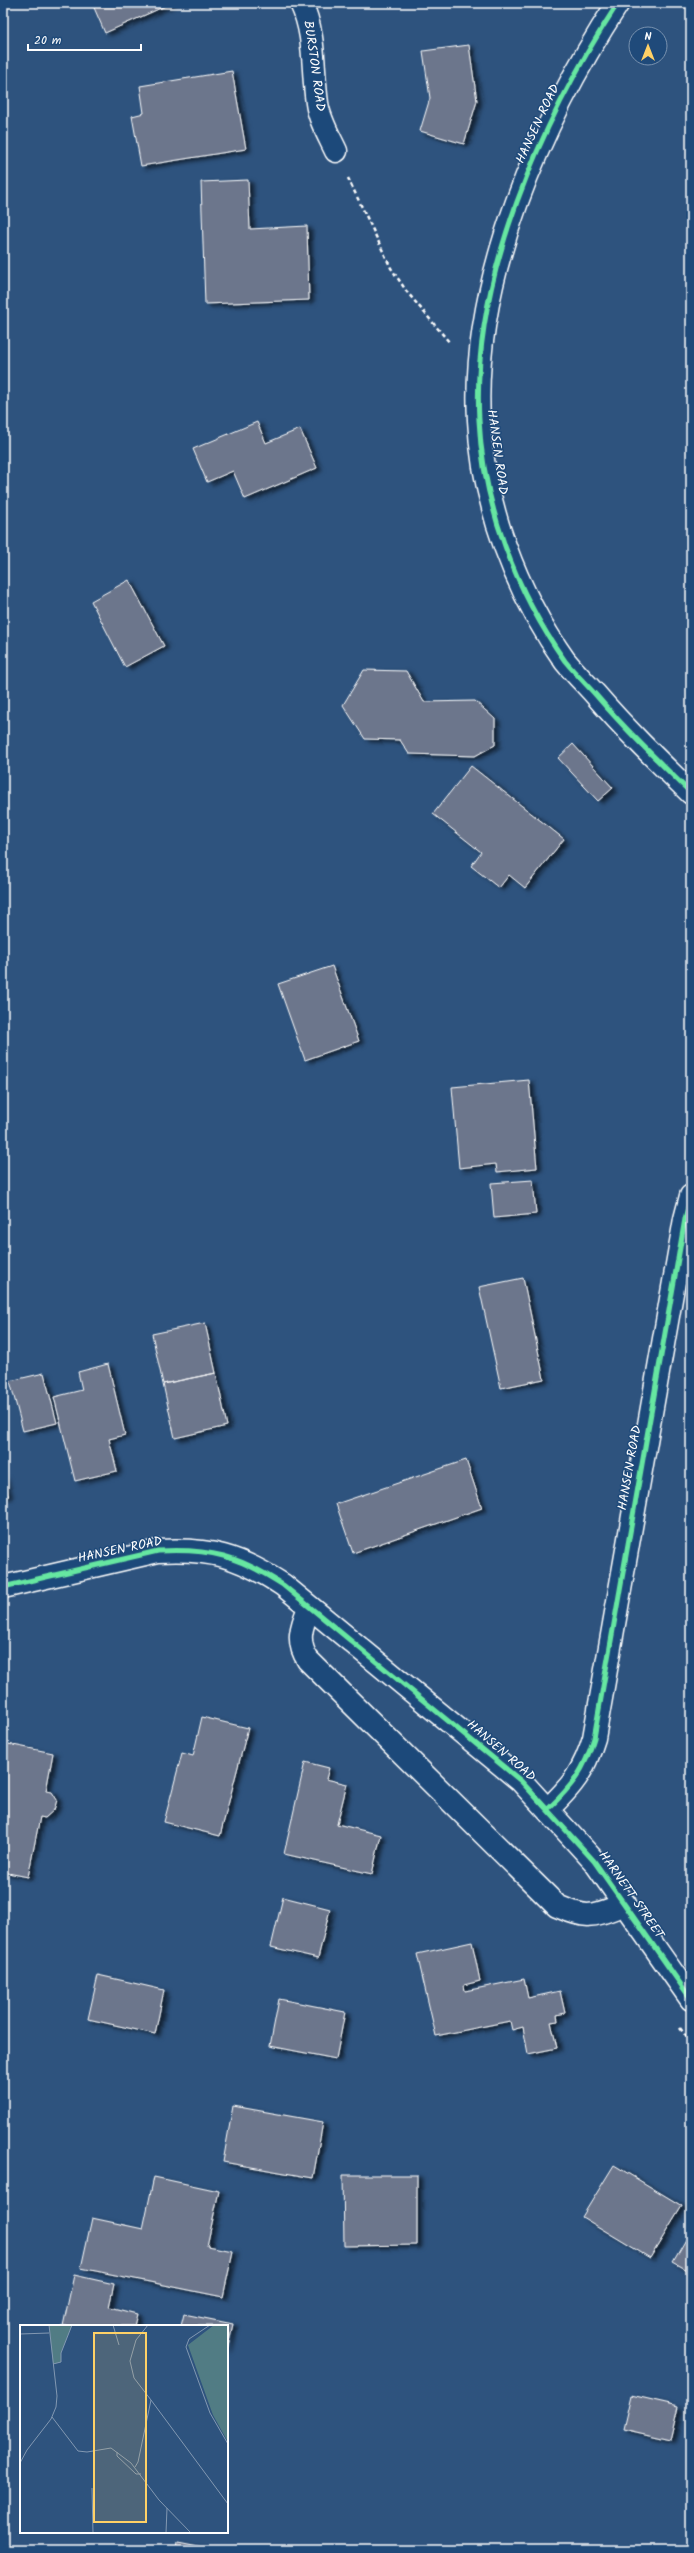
<svg xmlns="http://www.w3.org/2000/svg" width="694" height="2553" viewBox="0 0 694 2553" font-family="Kalam,sans-serif">
	<style>
		.building { fill: #6c768c; stroke: #fff; filter: url(#shadow) }
		.lines { fill: none; stroke-linecap: round; stroke-linejoin: round }
		.minor-casing { stroke: #fff; stroke-width: 25 }
		.path { stroke: #fff; stroke-width: 2.5; stroke-dasharray: 4 3; stroke-linecap: butt }
		.minor { stroke: #1f4a7a; stroke-width: 22 }
		.cycleway-casing { stroke: #1f4a7a; stroke-width: 8 }
		.cycleway { stroke: #66e7a1; stroke-width: 5 }
		.labels { text-anchor: middle; dominant-baseline: central; stroke-width: 3; stroke-linejoin: round; paint-order: stroke }
		.street-label { font-size: 13px; fill: #fff; stroke: #1f4a7a }
		.inset-road { fill: none; stroke: #8298b2; stroke-width: 1 }
		.view { fill: #ffd166; fill-opacity: 0.15; stroke: #ffd166; stroke-width: 2 }
		.inset-edge { fill: none; stroke: #fff; stroke-width: 2 }
	</style>
	<defs>
		<filter id="shadow"><feDropShadow dx="4.5" dy="2.5" stdDeviation="2" flood-color="#0009"/></filter>
	</defs>
	<rect width="100%" height="100%" fill="#2e537e"/>
	<filter id="ink" filterUnits="userSpaceOnUse"><feTurbulence type="fractalNoise" baseFrequency=".025" numOctaves="2"/><feDisplacementMap in="SourceGraphic" scale="8" xChannelSelector="R" yChannelSelector="G"/><feConvolveMatrix kernelMatrix="1 2 1 2 8 2 1 2 1" color-interpolation-filters="sRGB"/></filter>
	<g filter="url(#ink)">
		<!-- building -->
		<path class="building" d="M92 3H172L105 33Z
			M469 45 477 101 464 144 420 131 430 98 423 51Z
			M232 71 246 149 141 166 132 116 144 113 140 86Z
			M248 180 250 229 307 226 309 300 205 304 201 182Z
			M257 422 266 443 300 429 317 468 245 499 233 471 207 482 193 449Z
			M129 580 164 646 125 667 91 601Z
			M364 670 406 671 424 702 475 701 495 719V745L475 756 409 754 400 740 365 739 343 705Z
			M573 744 613 788 598 801 558 758Z
			M471 766 564 839 525 888 509 875 499 888 471 866 481 852 433 814Z
			M332 966 359 1041 305 1060 278 984Z
			M529 1080 537 1168 497 1172 496 1164 459 1168 452 1087Z
			M533 1180 536 1214 494 1218 491 1183Z
			M523 1278 544 1379 501 1388 479 1287Z
			M205 1323 216 1373 163 1384 152 1334Z
			M108 1364 125 1435 109 1439 117 1471 75 1481 54 1397 82 1390 78 1372Z
			M44 1373 57 1423 23 1431 10 1381Z
			M216 1373 227 1426 175 1438 163 1384Z
			M466 1460 482 1508 353 1553 336 1504Z
			M3 1476 8 1496 3 1497Z
			M202 1717 248 1728 220 1836 164 1822 182 1753 193 1756Z
			M3 1743 53 1753 46 1791 52 1792 57 1800 54 1810 45 1818 40 1817 28 1877 3 1872Z
			M305 1762 329 1768 326 1779 347 1784 337 1824 381 1835 372 1874 284 1854Z
			M283 1897 330 1909 318 1958 271 1947Z
			M472 1942 480 1981 464 1985 465 1991 524 1979 528 1998 560 1991 565 2013 557 2015 558 2021 551 2022 557 2048 528 2054 523 2027 512 2030 510 2021 436 2036 417 1954Z
			M98 1975 164 1990 155 2034 88 2019Z
			M279 1999 345 2012 336 2059 270 2046Z
			M233 2106 323 2122 313 2178 223 2162Z
			M614 2165 682 2206 650 2258 582 2217Z
			M343 2175H417V2245L344 2246Z
			M154 2177 219 2191 207 2246 233 2251 223 2297 81 2268 92 2218 143 2229Z
			M688 2236 691 2237V2272L673 2262Z
			M74 2275 114 2284 109 2307 137 2314 134 2326H136H63Z
			M184 2314 233 2324 227 2350V2326H181Z
			M631 2395 679 2406 671 2440 623 2429Z
			M178 2541 224 2550H177Z"/>
		<g class="lines">
			<defs>
				<path id="minor" d="M301 3C316 35 312 69 317 103 319 119 329 136 336 151
					M618 3C542 119 471 278 479 420 483 505 516 592 565 661 574 672 585 683 595 694 625 729 658 761 691 793
					M3 1587 158 1551C210 1548 239 1556 283 1585L521 1781 594 1861 691 1999
					M309 1608C301 1627 296 1642 308 1660L557 1906C589 1920 593 1916 625 1904
					M548 1809C573 1785 584 1771 594 1738L685 1219 691 1196"/>
			</defs>
			<!-- minor casing -->
			<use href="#minor" class="minor-casing"/>
			<!-- path -->
			<path class="path" d="M348 178 391 268 407 292 450 343
				M680 2028 691 2043"/>
			<!-- minor -->
			<use href="#minor" class="minor"/>
			<defs>
				<path id="cycleway" d="M618 3C542 119 471 278 479 420 483 505 516 592 565 661 574 672 585 683 595 694 625 729 658 761 691 793
					M3 1587 158 1551C210 1548 239 1556 283 1585L521 1781 594 1861 691 1999
					M548 1809C573 1785 584 1771 594 1738L685 1219 691 1196"/>
			</defs>
			<!-- cycleway casing -->
			<use href="#cycleway" class="cycleway-casing"/>
			<!-- cycleway -->
			<use href="#cycleway" class="cycleway"/>
		</g>
	</g>
	<g class="labels">
		<!-- street labels -->
		<g class="street-label">
			<text transform="translate(314 66) rotate(82)">BURSTON ROAD</text>
			<text transform="translate(538 124) rotate(-65)">HANSEN ROAD</text>
			<text transform="translate(497 452) rotate(82)">HANSEN ROAD</text>
			<text transform="translate(630 1468) rotate(-80)">HANSEN ROAD</text>
			<text transform="translate(120 1550) rotate(-12)">HANSEN ROAD</text>
			<text transform="translate(501 1751) rotate(41)">HANSEN ROAD</text>
			<text transform="translate(631 1895) rotate(55)">HARNETT STREET</text>
		</g>
	</g>
	<!-- overview -->
	<g transform="translate(20 2325)">
		<rect width="208" height="208" fill="#2e537e"/>
		<path d="M29 0H52L41 28V37L33 39ZM194 0H208V117L193 90 168 20Z" fill="#517c84"/>
		<path class="inset-road" d="M93 0 99 20M190 0 169 14 166 22 190 88 208 119M0 9 29 8M33 39 41 37V28L52 0M131 75 208 179M32 92 58 126 67 127 91 123 111 138 139 175 171 208M97 127V131L116 149H121M0 138 7 125 31 94 36 82 37 71 29 0M115 142 118 137 131 75 114 53 110 36 116 15 128 0M72 163 73 208M146 208 147 183"/>
		<path class="view" d="M74 8H126V197H74Z"/>
		<rect width="208" height="208" class="inset-edge"/>
	</g>
	<!-- margin -->
	<rect width="694" height="2553" fill="none" stroke="#1f4a7a" stroke-width="16"/>
	<rect x="8" y="8" width="678" height="2537" fill="none" stroke="#fff" stroke-width="1.5" filter="url(#ink)"/>
	<!-- north arrow -->
	<g transform="translate(648 46)"><circle r="19" fill="#1f4a7a" stroke="#7992af"/>
	<path d="M0-3L7 15L0 10L-7 15Z" fill="#ffd166"/>
	<text y="-6" font-size="11" font-weight="bold" text-anchor="middle" fill="#ffffff">N</text>
	</g>
	<!-- scale -->
	<path d="M28 44v6h113v-6" fill="none" stroke="#ffffff" stroke-width="2"/>
	<text x="34" y="44" font-size="12" fill="#ffffff" stroke="#1f4a7a" stroke-width="3" paint-order="stroke">20 m</text>
</svg>
